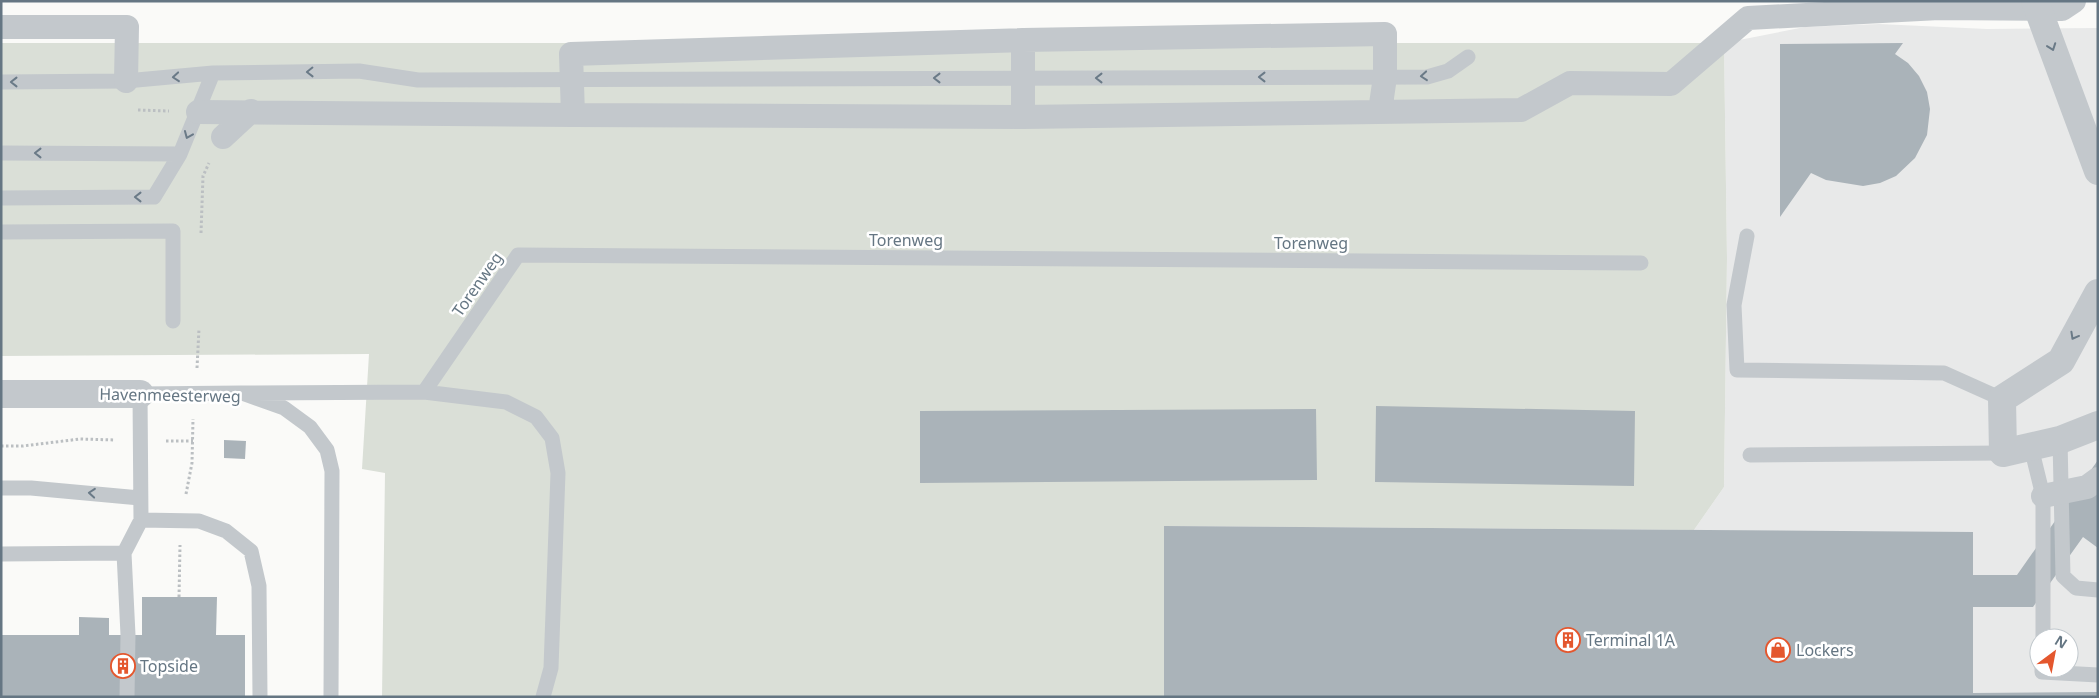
<svg xmlns="http://www.w3.org/2000/svg" width="2099" height="698" viewBox="0 0 2099 698" font-family="'Noto Sans',sans-serif">
	<style>
		.built { fill: #e8e9e9; fill-rule: evenodd }
		.green { fill: #dadfd7 }
		.building { fill: #aab3b9 }
		.lines { fill: none; stroke-linecap: round; stroke-linejoin: round }
		.path { stroke: #bbbfc2; stroke-width: 3; stroke-dasharray: 2.5 2.5; stroke-linecap: butt }
		.service { stroke: #c3c8cc; stroke-width: 15 }
		.pedestrian { stroke: #c3c8cc; stroke-width: 24 }
		.minor { stroke: #c3c8cc; stroke-width: 28 }
		.tertiary { stroke: #c3c8cc; stroke-width: 28 }
		.oneway { stroke: #6a7a87 }
		.labels { text-anchor: middle; dominant-baseline: central; stroke-width: 5; stroke-linejoin: round; paint-order: stroke }
		.street-label { font-size: 16px; fill: #657683; stroke: #fff }
		.poi-label { font-size: 16px; fill: #657683; stroke: #fff; text-anchor: start }
	</style>
	<rect width="100%" height="100%" fill="#fafaf8"/>
	<!-- built -->
	<path class="built" d="M1879 24 1987 29 2098 28V697H1164V526L1694 530 1724 487 1727 258 1724 43 1805 27ZM2039 638H2069V668H2039Z"/>
	<!-- green -->
	<path class="green" d="M1 43H1724L1727 258 1724 487 1694 530 1164 526V697H382L385 473 362 469 369 354 1 356Z"/>
	<!-- building -->
	<path class="building" d="M1903 43 1895 54 1908 63 1919 76 1927 92 1930 109 1927 135 1915 158 1896 176 1880 183 1863 186 1826 180 1811 173 1780 217V44Z
		M1376 406 1635 411 1634 486 1375 482Z
		M1316 409 1317 480 920 483V411Z
		M224 440 246 441 245 459 224 458Z
		M2098 460V548L2083 537 2033 607H1973V693L2098 692V697H1164V526L1973 532V575H2017Z
		M142 597H217L216 635H245V697H1V635H79V617L109 618V635H142Z"/>
	<g class="lines">
		<!-- path -->
		<path class="path" d="M138 110 169 111
			M201 233 203 176 209 163
			M197 368 199 329
			M166 441H193
			M1 446H23L80 439 115 440
			M186 494 192 463 193 419
			M179 597 180 545"/>
		<!-- service -->
		<path class="service" d="M1 82 126 81 213 73 359 71 418 80 1427 77 1448 71 1468 57
			M1 153 180 154 213 73
			M1 198 154 197 180 154
			M1 232 173 231V321
			M1747 236 1734 305 1737 370 1944 373 2002 399
			M424 392 506 402 536 417 552 438 558 473 551 668 543 697
			M242 393 424 392 518 255 1641 263
			M2060 440 2063 576 2076 588 2098 590
			M2031 447 2043 496V638
			M1750 455 2003 453
			M1 488H31L140 498
			M141 520 199 521 226 531 251 551 259 586 260 697
			M124 553 128 635 127 697
			M1 554 124 553 141 520 140 394 242 393 284 408 310 427 327 450 332 471 331 697
			M2042 668V672L2098 675"/>
		<!-- pedestrian -->
		<path class="pedestrian" d="M1 27H127L126 81
			M1380 111 1385 77V34L1023 40V117L1521 110 1570 83 1671 84 1748 18 1939 8 2062 9 2074 1
			M198 112 573 115
			M1023 117 573 115 571 54 1023 40
			M223 137 251 111
			M2043 496 2087 487 2098 479"/>
		<!-- minor -->
		<path class="minor" d="M2035 1 2098 171
			M2098 293 2061 361 2002 399 2003 453 2060 440 2098 425"/>
		<!-- tertiary -->
		<path class="tertiary" d="M1 394H140"/>
	</g>
	<!-- one-way arrows -->
	<defs><path id="oneway-chevron" d="M-2-3.5L2.5 0L-2 3.5" fill="none" stroke-width="1.6" stroke-linecap="round" stroke-linejoin="round" transform="scale(1.25)"/></defs>
	<g class="oneway">
		<use href="#oneway-chevron" transform="translate(2052 47) rotate(70)"/>
		<use href="#oneway-chevron" transform="translate(310 72) rotate(179)"/>
		<use href="#oneway-chevron" transform="translate(1424 76) rotate(175)"/>
		<use href="#oneway-chevron" transform="translate(176 77) rotate(175)"/>
		<use href="#oneway-chevron" transform="translate(1262 77) rotate(180)"/>
		<use href="#oneway-chevron" transform="translate(937 78) rotate(180)"/>
		<use href="#oneway-chevron" transform="translate(1099 78) rotate(180)"/>
		<use href="#oneway-chevron" transform="translate(14 82) rotate(180)"/>
		<use href="#oneway-chevron" transform="translate(188 135) rotate(113)"/>
		<use href="#oneway-chevron" transform="translate(38 153) rotate(-180)"/>
		<use href="#oneway-chevron" transform="translate(138 197) rotate(180)"/>
		<use href="#oneway-chevron" transform="translate(2074 336) rotate(119)"/>
		<use href="#oneway-chevron" transform="translate(92 493) rotate(-175)"/>
	</g>
	<!-- icons -->
	<defs>
		<symbol id="building-ring" viewBox="-11 -11 22 22"><circle r="9.5" fill="#fff" stroke="#e4572e" stroke-width="1.5"/><path d="M-4-6H4V6H1V3H-1V6H-4ZM-2.5-4.3h1.7v1.8h-1.7ZM.8-4.3h1.7v1.8H.8ZM-2.5-1h1.7V.8h-1.7ZM.8-1h1.7V.8H.8Z" fill="#e4572e"/></symbol>
		<symbol id="shop-ring" viewBox="-11 -11 22 22"><circle r="9.5" fill="#fff" stroke="#e4572e" stroke-width="1.5"/><path d="M-5-2.5h2.3a2.7 3.5 0 0 1 5.4 0H5L5.5 6h-11ZM-1.5-2.5h3a1.5 2.3 0 0 0-3 0Z" fill="#e4572e"/></symbol>
	</defs>
	<g fill-rule="evenodd">
		<use href="#building-ring" x="1554" y="626" width="28" height="28"/>
		<use href="#shop-ring" x="1764" y="636" width="28" height="28"/>
		<use href="#building-ring" x="109" y="652" width="28" height="28"/>
	</g>
	<g class="labels">
		<!-- street labels -->
		<g class="street-label">
			<text x="906" y="240">Torenweg</text>
			<text x="1311" y="243">Torenweg</text>
			<text transform="translate(477 284) rotate(-55)">Torenweg</text>
			<text transform="translate(170 395) rotate(1)">Havenmeesterweg</text>
		</g>
		<!-- poi labels -->
		<g class="poi-label">
			<text x="1586" y="640">Terminal 1A</text>
			<text x="1796" y="650">Lockers</text>
			<text x="140" y="666">Topside</text>
		</g>
	</g>
	<!-- border -->
	<rect width="2099" height="698" fill="none" stroke="#657683" stroke-width="5"/>
	<!-- north arrow -->
	<g transform="translate(2054 653) rotate(32)"><circle r="24" fill="#ffffff" stroke="#c1c8cd"/>
	<path d="M0-4L9 19L0 12L-9 19Z" fill="#e4572e"/>
	<text y="-8" font-size="14" font-weight="bold" text-anchor="middle" fill="#657683">N</text>
	</g>
</svg>
